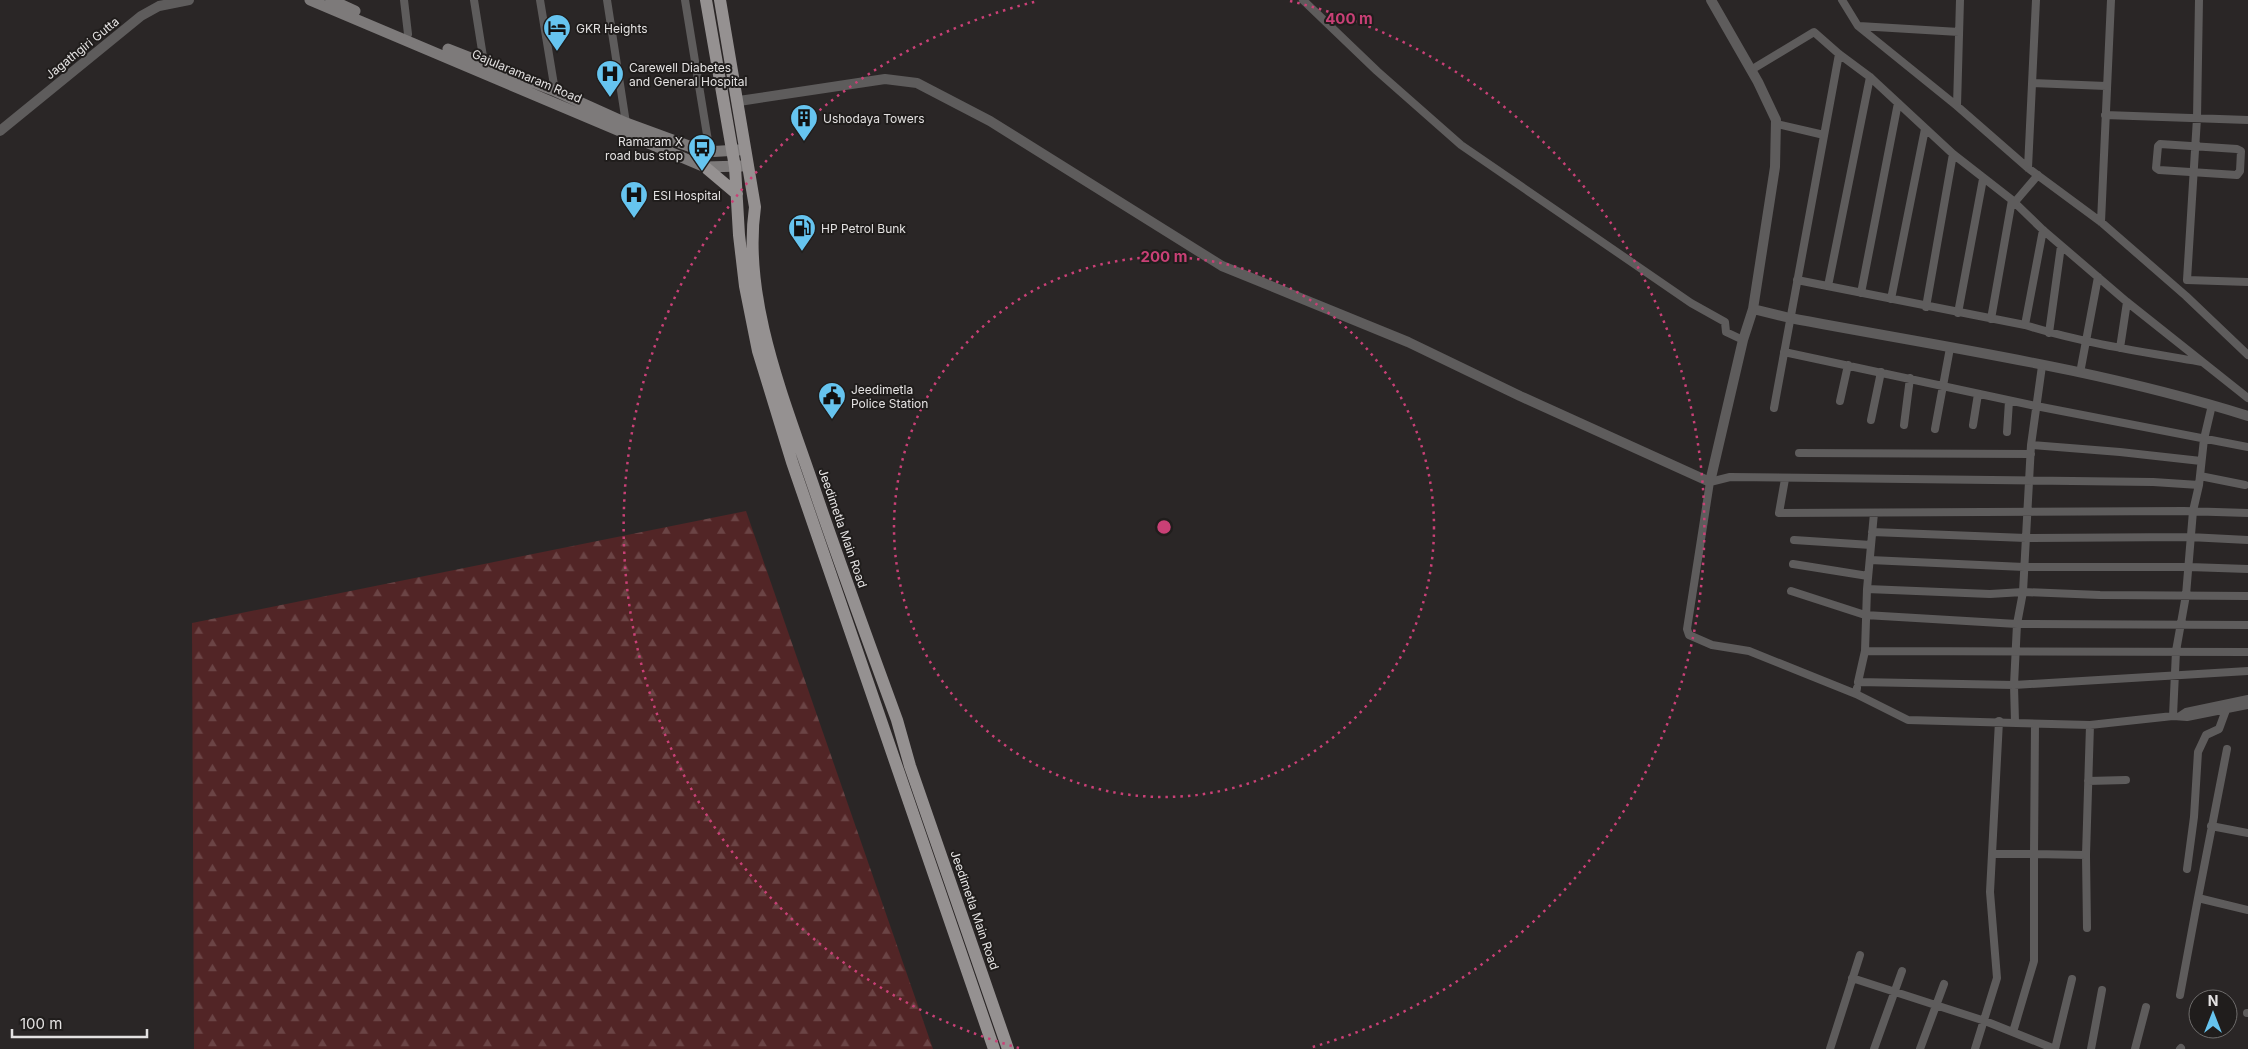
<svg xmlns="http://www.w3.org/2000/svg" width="2248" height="1049" viewBox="0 0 2248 1049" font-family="Inter,sans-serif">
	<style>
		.forest { fill: url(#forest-firs) }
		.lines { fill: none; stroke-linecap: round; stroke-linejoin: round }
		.minor { stroke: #5e5c5c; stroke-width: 8 }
		.tertiary { stroke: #5e5c5c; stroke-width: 10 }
		.secondary { stroke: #7d7a7a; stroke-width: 11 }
		.primary { stroke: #959191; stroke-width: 12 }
		.ring { fill: none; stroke: #c94076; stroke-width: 2.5; stroke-dasharray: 2.5 5 }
		.labels { text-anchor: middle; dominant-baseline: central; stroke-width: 4; stroke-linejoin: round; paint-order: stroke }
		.poi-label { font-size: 12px; fill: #e4e2e2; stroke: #201d1c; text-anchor: start }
		.street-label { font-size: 12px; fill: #e4e2e2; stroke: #201d1c }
		.centre { fill: #c94076; stroke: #201d1c; stroke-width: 2.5 }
		.ring-label { font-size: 15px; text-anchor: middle; font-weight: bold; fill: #c94076; stroke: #201d1c; stroke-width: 4; stroke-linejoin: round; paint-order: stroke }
	</style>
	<defs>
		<pattern id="forest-firs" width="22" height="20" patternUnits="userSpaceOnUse" patternTransform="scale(1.25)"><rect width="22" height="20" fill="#522526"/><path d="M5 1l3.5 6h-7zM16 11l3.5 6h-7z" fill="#6b4445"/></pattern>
	</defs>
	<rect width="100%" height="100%" fill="#2a2626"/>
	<!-- forest -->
	<path class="forest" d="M746 511 933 1049H194L192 623Z"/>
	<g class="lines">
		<!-- minor -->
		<path class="minor" d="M404 0 408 34
			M474 0 484 63
			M540 0 555 91
			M607 0 626 123
			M685 0 710 153
			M1303 0 1377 71 1461 145 1691 303 1725 322 1726 332 1743 340
			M1842 0 1858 26 1957 106 2028 168 2101 222 2186 296 2248 355
			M2199 0 2197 118 2187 280 2248 282
			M1859 26 1959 32
			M1751 70 1814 32 1839 54 1870 77 1953 154 2012 200 2043 230 2127 302 2248 398
			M2032 83 2106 86
			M1957 106 1960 0
			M2105 115 2248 120
			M1777 124 1824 135
			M2160 144 2237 149 2241 151 2240 171 2237 175 2159 170 2156 168 2158 146Z
			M2028 168 2036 0
			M2014 203 2038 175
			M2101 222 2111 0
			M1797 280 2025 325C2082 343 2143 352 2202 362
			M1828 286 1870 77
			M1861 293 1898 103
			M1891 299 1925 129
			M1926 307 1953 154
			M1958 313 1983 179
			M1991 319 2012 200
			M2025 325 2043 230
			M2049 333 2061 246
			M2120 348 2127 302
			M1784 352 2036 406 2248 447
			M2080 373 2098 277
			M1840 401 1848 365
			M1774 408 1839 54
			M1871 420 1881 372
			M1904 425 1910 378
			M1973 425 1978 394
			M1935 429 1950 348
			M2007 432 2009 401
			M2031 445 2120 452 2201 461
			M1799 453 2031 454
			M2200 476 2245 485
			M1785 479 1779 513 2184 511 2248 513
			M1874 513 1867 589 1865 651 1858 682 2014 685 2248 671
			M1872 532 2026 538 2189 537 2248 540
			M1794 540 1871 545
			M1870 560 2024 567H2189L2248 569
			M1793 564 1868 576
			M1867 589 1990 594 2023 592 2100 595 2248 596
			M1791 591 1865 615 2017 624 2248 625
			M1865 651 2248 652
			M1857 688 1856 694 1908 720 2090 725 2173 716 2187 717 2248 705
			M1856 694 1749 651 1712 645 1689 635 1687 629 1710 482 1730 477 2153 482 2199 485
			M2173 716 2176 651 2186 595 2193 511 2199 485 2204 439 2212 405
			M2180 716 2186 712 2248 699
			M2015 722 2014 685 2017 624 2023 592 2031 445 2042 366
			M2227 749 2198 898 2248 910
			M2088 781 2126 780
			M2211 826 2248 833
			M1992 854H2034L2035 724
			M2086 855 2087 928
			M2187 869 2194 817 2198 752 2206 735 2219 729 2226 710
			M1852 978 1985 1021 2055 1049 2072 979
			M2180 995 2198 898
			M2247 1013H2248
			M2013 1032 2034 961V854L2086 855 2090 725
			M1830 1049 1860 955
			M1874 1049 1902 971
			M1920 1049 1944 984
			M1975 1049 1997 978 1990 892 1999 721
			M2091 1049 2102 990
			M2135 1049 2146 1007
			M2180 1049 2181 1048"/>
		<!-- tertiary -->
		<path class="tertiary" d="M1711 0 1758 82 1776 120 1775 167 1753 309
			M739 101 885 79 917 83 990 121 1222 266 1408 342 1520 396 1710 482 1743 340 1753 309 1790 318C1943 347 2099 369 2248 416
			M0 131 141 16 159 6 189 0"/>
		<!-- secondary -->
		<path class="secondary" d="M310 0 705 167 742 166
			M331 0 355 11
			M448 49 555 91 626 123 705 152 739 150"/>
		<!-- primary -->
		<path class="primary" d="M706 0 735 167 739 235 745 286 758 351 792 462 994 1049
			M720 0 755 207C742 298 783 397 812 482 839 562 868 641 897 720L910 766 1008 1049
			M705 167 737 194"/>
	</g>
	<!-- distance rings -->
	<g class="ring">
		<circle cx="1164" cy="527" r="270"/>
		<path d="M1019 1048A541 541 0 0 1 1038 1M1290 1A541 541 0 0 1 1309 1048"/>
	</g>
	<!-- icons -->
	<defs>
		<symbol id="hotel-pin" viewBox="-11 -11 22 30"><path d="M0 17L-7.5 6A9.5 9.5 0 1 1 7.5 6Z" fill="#66c4ef" stroke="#201d1c"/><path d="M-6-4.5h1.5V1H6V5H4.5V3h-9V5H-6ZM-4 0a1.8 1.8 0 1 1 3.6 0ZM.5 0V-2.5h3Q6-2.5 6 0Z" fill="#111"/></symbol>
		<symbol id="hospital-pin" viewBox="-11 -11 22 30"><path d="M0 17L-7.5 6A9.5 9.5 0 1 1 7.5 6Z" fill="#66c4ef" stroke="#201d1c"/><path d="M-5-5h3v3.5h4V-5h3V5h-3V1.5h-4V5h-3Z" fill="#111"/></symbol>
		<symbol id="building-pin" viewBox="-11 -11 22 30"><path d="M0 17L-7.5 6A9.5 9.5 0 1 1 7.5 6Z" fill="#66c4ef" stroke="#201d1c"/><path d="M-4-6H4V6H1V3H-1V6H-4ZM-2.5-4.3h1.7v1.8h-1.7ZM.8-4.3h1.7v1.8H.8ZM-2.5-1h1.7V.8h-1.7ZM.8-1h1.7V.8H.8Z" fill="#111"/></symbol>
		<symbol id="bus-pin" viewBox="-11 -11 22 30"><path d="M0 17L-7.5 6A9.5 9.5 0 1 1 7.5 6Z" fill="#66c4ef" stroke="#201d1c"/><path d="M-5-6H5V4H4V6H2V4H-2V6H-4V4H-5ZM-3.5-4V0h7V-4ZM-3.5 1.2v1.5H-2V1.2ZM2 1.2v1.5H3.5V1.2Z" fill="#111"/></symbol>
		<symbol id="fuel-pin" viewBox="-11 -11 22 30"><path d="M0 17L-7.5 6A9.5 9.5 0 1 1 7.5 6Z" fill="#66c4ef" stroke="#201d1c"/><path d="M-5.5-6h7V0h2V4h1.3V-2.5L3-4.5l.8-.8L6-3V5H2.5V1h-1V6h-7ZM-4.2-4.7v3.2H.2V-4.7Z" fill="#111"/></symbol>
		<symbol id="civic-pin" viewBox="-11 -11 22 30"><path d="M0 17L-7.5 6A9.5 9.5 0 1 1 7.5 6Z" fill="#66c4ef" stroke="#201d1c"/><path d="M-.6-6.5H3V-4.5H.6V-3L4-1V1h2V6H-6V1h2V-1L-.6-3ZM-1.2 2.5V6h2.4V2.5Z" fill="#111"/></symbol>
	</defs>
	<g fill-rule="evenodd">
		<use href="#hotel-pin" x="541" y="12" width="32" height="43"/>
		<use href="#hospital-pin" x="594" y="58" width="32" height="43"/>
		<use href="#building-pin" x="788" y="102" width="32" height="43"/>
		<use href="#bus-pin" x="686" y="132" width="32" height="43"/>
		<use href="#hospital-pin" x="618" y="179" width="32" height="43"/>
		<use href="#fuel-pin" x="786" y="212" width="32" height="43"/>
		<use href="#civic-pin" x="816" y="380" width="32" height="43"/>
	</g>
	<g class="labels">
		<!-- poi labels -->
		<g class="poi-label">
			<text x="576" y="28">GKR Heights</text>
			<text x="629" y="67">Carewell Diabetes<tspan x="629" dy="14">and General Hospital</tspan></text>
			<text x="823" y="118">Ushodaya Towers</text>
			<text x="683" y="141" text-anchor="end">Ramaram X<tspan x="683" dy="14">road bus stop</tspan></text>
			<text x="653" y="195">ESI Hospital</text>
			<text x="821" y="228">HP Petrol Bunk</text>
			<text x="851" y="389">Jeedimetla<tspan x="851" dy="14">Police Station</tspan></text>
		</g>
		<!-- street labels -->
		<g class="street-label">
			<text transform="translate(82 48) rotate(-39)">Jagathgiri Gutta</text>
			<text transform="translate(527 76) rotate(23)">Gajularamaram Road</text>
			<text transform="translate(843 528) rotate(71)">Jeedimetla Main Road</text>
			<text transform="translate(975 910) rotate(71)">Jeedimetla Main Road</text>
		</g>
	</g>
	<circle cx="1164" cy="527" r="8" class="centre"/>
	<g class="ring-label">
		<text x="1349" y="24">400 m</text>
		<text x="1164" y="262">200 m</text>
	</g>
	<!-- north arrow -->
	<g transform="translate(2213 1014)"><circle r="24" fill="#201d1c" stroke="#6e6c6b"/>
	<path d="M0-4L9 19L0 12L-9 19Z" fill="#66c4ef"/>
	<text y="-8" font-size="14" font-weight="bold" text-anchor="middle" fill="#e4e2e2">N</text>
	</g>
	<!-- scale -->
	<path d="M12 1029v8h135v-8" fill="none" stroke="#e4e2e2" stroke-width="2.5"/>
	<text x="20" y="1029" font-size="15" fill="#e4e2e2" stroke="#201d1c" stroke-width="4" paint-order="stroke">100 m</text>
</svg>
